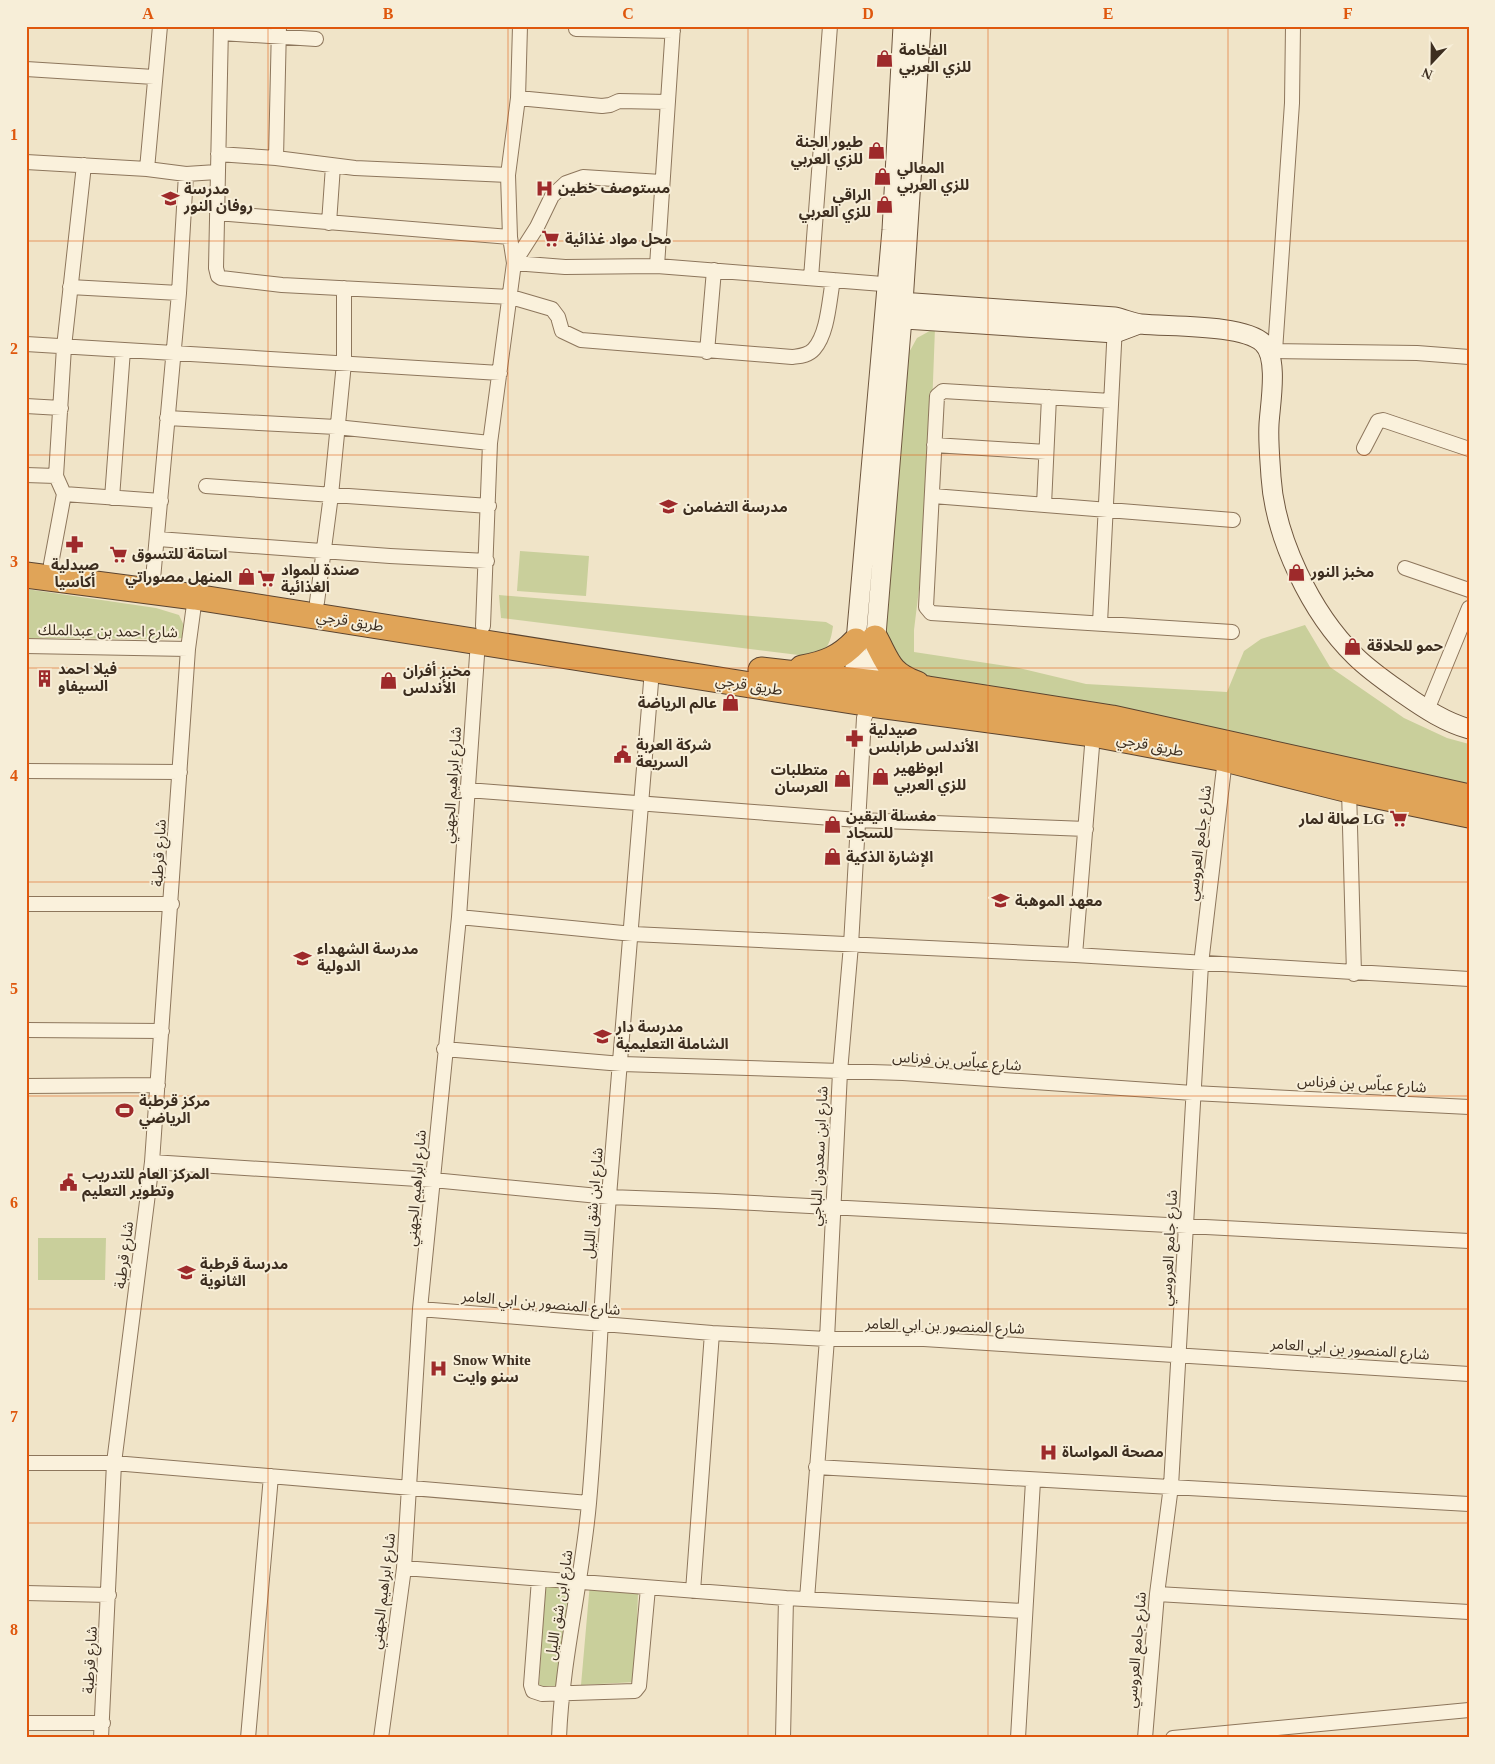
<svg xmlns="http://www.w3.org/2000/svg" width="1495" height="1764" viewBox="0 0 1495 1764" font-family="'Times New Roman','Noto Sans Arabic',serif">
	<style>
		.green { fill: #c9cf9b }
		.lines { fill: none; stroke-linecap: round; stroke-linejoin: round }
		.street-casing { stroke: #8d765c; stroke-width: 16 }
		.secondary-casing { stroke: #6f573f; stroke-width: 21 }
		.highway-casing { stroke: #5b4430; stroke-width: 27 }
		.street { stroke: #faf1dc; stroke-width: 14 }
		.secondary { stroke: #faf1dc; stroke-width: 19 }
		.highway { stroke: #e0a458; stroke-width: 25 }
		.grid { fill: none; stroke: #df570d; stroke-width: 1; stroke-opacity: 0.55 }
		.labels { text-anchor: middle; dominant-baseline: central; stroke-width: 4; stroke-linejoin: round; paint-order: stroke }
		.poi-label { font-size: 15px; font-weight: bold; fill: #3d2e20; stroke: #f7eed8; text-anchor: start }
		.street-label { font-size: 15px; fill: #3d2e20; stroke: #f7eed8 }
		.neatline { fill: none; stroke: #df570d; stroke-width: 2 }
		.grid-label { font-size: 16px; text-anchor: middle; font-weight: bold; fill: #df570d }
	</style>
	<rect width="100%" height="100%" fill="#f0e4c8"/>
	<!-- green -->
	<path class="green" d="M935 328 928 515 914 630V652L1019 668 1086 684 1227 692 1244 651 1261 639 1305 625 1330 667 1404 718 1447 738 1469 744V787L911 676 885 635 907 356 917 338Z
		M520 551 589 556 586 596 517 591Z
		M26 589 156 608 179 615 186 630 183 638 170 639 26 638Z
		M499 595 826 622 833 626C831 641 828 650 815 657L501 618Z
		M38 1238H106L105 1280H38Z
		M590 1583 638 1593 635 1682 581 1685Z
		M545 1586 568 1589 560 1686H539Z"/>
	<g class="lines">
		<defs>
			<path id="street" d="M221 26 216 268 218 276 221 278 282 285 511 297 552 309 558 317 562 331 581 340 792 357C799 356 808 356 814 349 828 333 829 301 833 280
				M576 29 673 31
				M221 33 316 39
				M26 69 154 77
				M518 98 602 106 610 105 619 101 668 102
				M218 154 276 158 355 168 508 175
				M276 158 279 26
				M26 162 147 169 186 174 217 172
				M147 169 160 26
				M217 213 510 237
				M329 223 333 166
				M514 263 565 267 657 266 895 285
				M514 263 537 227 552 196 566 183 583 177 661 182
				M657 266 673 26
				M811 278 830 26
				M70 287 179 293
				M26 344 500 373
				M1268 351 1417 353 1469 357
				M1275 351 1292 103 1293 26
				M707 352 714 270
				M1111 401 943 391 937 396 926 607 931 613 1232 632
				M26 406 61 408
				M167 418 336 427 490 443
				M934 445 1046 452
				M1364 448 1378 421 1383 420 1469 449
				M26 475 56 476
				M206 486 489 506
				M64 494 161 501
				M933 496 1233 520
				M112 498 123 350
				M1044 505 1049 397
				M158 539 390 556 487 561
				M51 564 64 494 56 476 64 347 84 165
				M1405 568 1469 590
				M153 579 179 293 186 174
				M317 602 331 495 344 363V288
				M1100 623 1115 325
				M483 626 490 443 514 263 510 237 508 175 518 98 520 26
				M26 646 188 649
				M1427 710 1469 608
				M26 771 180 772
				M467 790 858 820 1086 829
				M1349 790 1354 974
				M26 904H172
				M459 917 633 934 1075 955 1469 979
				M1075 955 1093 734
				M26 1030 162 1031
				M444 1049 622 1064 903 1073 1193 1093 1469 1107
				M26 1086 158 1085
				M152 1162 433 1180 609 1197 715 1201 1469 1241
				M420 1309 712 1333 827 1339H924L1469 1374
				M26 1463H114L589 1503
				M816 1467 1469 1504
				M404 1568 786 1598 1024 1611
				M539 1579 531 1685 533 1691 542 1694 635 1691 639 1686 648 1588
				M693 1591 712 1333
				M26 1593 109 1595
				M1157 1594 1469 1612
				M807 1599 827 1339 840 1072 851 945 864 718 871 704
				M26 1723H103
				M101 1738 114 1463 152 1162 188 649 195 597
				M248 1738 271 1476
				M381 1738 404 1568 420 1309 459 917 478 641
				M559 1738C562 1659 582 1582 589 1503 598 1401 601 1298 609 1196 624 1021 639 846 652 670
				M783 1738 786 1598
				M1018 1738 1033 1481
				M1145 1738 1157 1594 1171 1486 1201 964 1225 759
				M1173 1738 1469 1710"/>
			<path id="secondary" d="M886 301 1115 317C1124 319 1132 323 1141 324 1169 327 1243 324 1263 343 1279 357 1270 405 1269 424 1268 442 1270 460 1271 477 1275 538 1311 613 1355 656 1370 671 1388 683 1405 695 1425 709 1445 722 1469 729
				M890 318 1115 333 1139 324
				M854 693 856 641 892 230 903 26
				M871 696 902 318 921 26"/>
			<path id="highway" d="M26 575 195 597 871 704 1093 734 1225 759 1349 790 1469 815
				M875 638C888 662 889 674 917 684
				M802 668C825 664 840 658 856 641
				M761 670 928 689 1112 718 1469 797"/>
		</defs>
		<!-- street casing -->
		<use href="#street" class="street-casing"/>
		<!-- secondary casing -->
		<use href="#secondary" class="secondary-casing"/>
		<!-- highway casing -->
		<use href="#highway" class="highway-casing"/>
		<!-- street -->
		<use href="#street" class="street"/>
		<!-- secondary -->
		<use href="#secondary" class="secondary"/>
		<!-- highway -->
		<use href="#highway" class="highway"/>
	</g>
	<!-- grid -->
	<path class="grid" d="M268 26V1738M508 26V1738M748 26V1738M988 26V1738M1228 26V1738M26 241H1469M26 455H1469M26 668H1469M26 882H1469M26 1096H1469M26 1309H1469M26 1523H1469"/>
	<!-- icons -->
	<defs>
		<symbol id="shop-bare" viewBox="-9 -9 18 18"><path d="M-5-2.5h2.3a2.7 3.5 0 0 1 5.4 0H5L5.5 6h-11ZM-1.5-2.5h3a1.5 2.3 0 0 0-3 0Z" fill="#9e2a2b" stroke="#f7eed8" stroke-width="2.5" paint-order="stroke"/></symbol>
		<symbol id="hospital-bare" viewBox="-9 -9 18 18"><path d="M-5-5h3v3.5h4V-5h3V5h-3V1.5h-4V5h-3Z" fill="#9e2a2b" stroke="#f7eed8" stroke-width="2.5" paint-order="stroke"/></symbol>
		<symbol id="school-bare" viewBox="-9 -9 18 18"><path d="M0-5L7-2L0 1L-7-2ZM-4 1L0 2.5L4 1V4Q0 6-4 4Z" fill="#9e2a2b" stroke="#f7eed8" stroke-width="2.5" paint-order="stroke"/></symbol>
		<symbol id="supermarket-bare" viewBox="-9 -9 18 18"><path d="M-6-5.5h2.5l.6 2H6L4.5 2H-2.5L-4.4-4H-6ZM-1.5 3.2a1.3 1.3 0 1 0 .1 0ZM3 3.2a1.3 1.3 0 1 0 .1 0Z" fill="#9e2a2b" stroke="#f7eed8" stroke-width="2.5" paint-order="stroke"/></symbol>
		<symbol id="pharmacy-bare" viewBox="-9 -9 18 18"><path d="M-2-6h4v4h4v4h-4v4h-4v-4h-4v-4h4Z" fill="#9e2a2b" stroke="#f7eed8" stroke-width="2.5" paint-order="stroke"/></symbol>
		<symbol id="building-bare" viewBox="-9 -9 18 18"><path d="M-4-6H4V6H1V3H-1V6H-4ZM-2.5-4.3h1.7v1.8h-1.7ZM.8-4.3h1.7v1.8H.8ZM-2.5-1h1.7V.8h-1.7ZM.8-1h1.7V.8H.8Z" fill="#9e2a2b" stroke="#f7eed8" stroke-width="2.5" paint-order="stroke"/></symbol>
		<symbol id="civic-bare" viewBox="-9 -9 18 18"><path d="M-.6-6.5H3V-4.5H.6V-3L4-1V1h2V6H-6V1h2V-1L-.6-3ZM-1.2 2.5V6h2.4V2.5Z" fill="#9e2a2b" stroke="#f7eed8" stroke-width="2.5" paint-order="stroke"/></symbol>
		<symbol id="stadium-bare" viewBox="-9 -9 18 18"><path d="M0-5a6.5 5 0 1 0 0 10a6.5 5 0 1 0 0-10ZM-3.5-1.8h7v3.6h-7Z" fill="#9e2a2b" stroke="#f7eed8" stroke-width="2.5" paint-order="stroke"/></symbol>
	</defs>
	<g fill-rule="evenodd">
		<use href="#shop-bare" x="872" y="46" width="25" height="25"/>
		<use href="#shop-bare" x="864" y="138" width="25" height="25"/>
		<use href="#shop-bare" x="870" y="164" width="25" height="25"/>
		<use href="#hospital-bare" x="532" y="176" width="25" height="25"/>
		<use href="#school-bare" x="158" y="186" width="25" height="25"/>
		<use href="#shop-bare" x="872" y="192" width="25" height="25"/>
		<use href="#supermarket-bare" x="538" y="226" width="25" height="25"/>
		<use href="#school-bare" x="656" y="494" width="25" height="25"/>
		<use href="#pharmacy-bare" x="62" y="532" width="25" height="25"/>
		<use href="#supermarket-bare" x="106" y="542" width="25" height="25"/>
		<use href="#shop-bare" x="1284" y="560" width="25" height="25"/>
		<use href="#shop-bare" x="234" y="564" width="25" height="25"/>
		<use href="#supermarket-bare" x="254" y="566" width="25" height="25"/>
		<use href="#shop-bare" x="1340" y="634" width="25" height="25"/>
		<use href="#building-bare" x="32" y="666" width="25" height="25"/>
		<use href="#shop-bare" x="376" y="668" width="25" height="25"/>
		<use href="#shop-bare" x="718" y="690" width="25" height="25"/>
		<use href="#pharmacy-bare" x="842" y="726" width="25" height="25"/>
		<use href="#civic-bare" x="610" y="742" width="25" height="25"/>
		<use href="#shop-bare" x="868" y="764" width="25" height="25"/>
		<use href="#shop-bare" x="830" y="766" width="25" height="25"/>
		<use href="#supermarket-bare" x="1386" y="806" width="25" height="25"/>
		<use href="#shop-bare" x="820" y="812" width="25" height="25"/>
		<use href="#shop-bare" x="820" y="844" width="25" height="25"/>
		<use href="#school-bare" x="988" y="888" width="25" height="25"/>
		<use href="#school-bare" x="290" y="946" width="25" height="25"/>
		<use href="#school-bare" x="590" y="1024" width="25" height="25"/>
		<use href="#stadium-bare" x="112" y="1098" width="25" height="25"/>
		<use href="#civic-bare" x="56" y="1170" width="25" height="25"/>
		<use href="#school-bare" x="174" y="1260" width="25" height="25"/>
		<use href="#hospital-bare" x="426" y="1356" width="25" height="25"/>
		<use href="#hospital-bare" x="1036" y="1440" width="25" height="25"/>
	</g>
	<g class="labels">
		<!-- poi labels -->
		<g class="poi-label">
			<text x="899" y="50">الفخامة<tspan x="899" dy="17">للزي العربي</tspan></text>
			<text x="863" y="142" text-anchor="end">طيور الجنة<tspan x="863" dy="17">للزي العربي</tspan></text>
			<text x="897" y="168">المعالي<tspan x="897" dy="17">للزي العربي</tspan></text>
			<text x="558" y="188">مستوصف خطين</text>
			<text x="184" y="189">مدرسة<tspan x="184" dy="17">روفان النور</tspan></text>
			<text x="871" y="195" text-anchor="end">الراقي<tspan x="871" dy="17">للزي العربي</tspan></text>
			<text x="565" y="239">محل مواد غذائية</text>
			<text x="683" y="507">مدرسة التضامن</text>
			<text x="132" y="554">اسامة للتسوق</text>
			<text x="75" y="565" text-anchor="middle">صيدلية<tspan x="75" dy="17">أكاسيا</tspan></text>
			<text x="281" y="570">صندة للمواد<tspan x="281" dy="17">الغذائية</tspan></text>
			<text x="1311" y="572">مخبز النور</text>
			<text x="232" y="577" text-anchor="end">المنهل مصوراتي</text>
			<text x="1367" y="646">حمو للحلاقة</text>
			<text x="58" y="669">فيلا احمد<tspan x="58" dy="17">السيفاو</tspan></text>
			<text x="403" y="671">مخبز أفران<tspan x="403" dy="17">الأندلس</tspan></text>
			<text x="717" y="703" text-anchor="end">عالم الرياضة</text>
			<text x="869" y="730">صيدلية<tspan x="869" dy="17">الأندلس طرابلس</tspan></text>
			<text x="636" y="745">شركة العربة<tspan x="636" dy="17">السريعة</tspan></text>
			<text x="894" y="768">ابوظهير<tspan x="894" dy="17">للزي العربي</tspan></text>
			<text x="828" y="770" text-anchor="end">متطلبات<tspan x="828" dy="17">العرسان</tspan></text>
			<text x="846" y="816">مغسلة اليقين<tspan x="846" dy="17">للسجاد</tspan></text>
			<text x="1385" y="819" text-anchor="end">صالة لمار LG</text>
			<text x="846" y="857">الإشارة الذكية</text>
			<text x="1015" y="901">معهد الموهبة</text>
			<text x="317" y="949">مدرسة الشهداء<tspan x="317" dy="17">الدولية</tspan></text>
			<text x="616" y="1027">مدرسة دار<tspan x="616" dy="17">الشاملة التعليمية</tspan></text>
			<text x="139" y="1101">مركز قرطبة<tspan x="139" dy="17">الرياضي</tspan></text>
			<text x="82" y="1174">المركز العام للتدريب<tspan x="82" dy="17">وتطوير التعليم</tspan></text>
			<text x="200" y="1264">مدرسة قرطبة<tspan x="200" dy="17">الثانوية</tspan></text>
			<text x="453" y="1360">Snow White<tspan x="453" dy="17">سنو وايت</tspan></text>
			<text x="1062" y="1452">مصحة المواساة</text>
		</g>
		<!-- street labels -->
		<g class="street-label">
			<text transform="translate(350 621) rotate(9)">طريق قرجي</text>
			<text transform="translate(108 631) rotate(1)">شارع احمد بن عبدالملك</text>
			<text transform="translate(749 685) rotate(9)">طريق قرجي</text>
			<text transform="translate(1150 745) rotate(11)">طريق قرجي</text>
			<text transform="translate(452 785) rotate(-86)">شارع ابراهيم الجهني</text>
			<text transform="translate(1199 843) rotate(-83)">شارع جامع العروسي</text>
			<text transform="translate(159 853) rotate(-87)">شارع قرطبة</text>
			<text transform="translate(957 1061) rotate(4)">شارع عباّس بن فرناس</text>
			<text transform="translate(1362 1084) rotate(3)">شارع عباّس بن فرناس</text>
			<text transform="translate(819 1156) rotate(-87)">شارع ابن سعدون الباجي</text>
			<text transform="translate(416 1188) rotate(-85)">شارع ابراهيم الجهني</text>
			<text transform="translate(593 1203) rotate(-85)">شارع ابن شق الليل</text>
			<text transform="translate(1169 1248) rotate(-87)">شارع جامع العروسي</text>
			<text transform="translate(124 1255) rotate(-83)">شارع قرطبة</text>
			<text transform="translate(541 1303) rotate(5)">شارع المنصور بن ابي العامر</text>
			<text transform="translate(945 1326) rotate(2)">شارع المنصور بن ابي العامر</text>
			<text transform="translate(1350 1349) rotate(4)">شارع المنصور بن ابي العامر</text>
			<text transform="translate(383 1591) rotate(-83)">شارع ابراهيم الجهني</text>
			<text transform="translate(559 1605) rotate(-81)">شارع ابن شق الليل</text>
			<text transform="translate(1136 1650) rotate(-85)">شارع جامع العروسي</text>
			<text transform="translate(90 1660) rotate(-87)">شارع قرطبة</text>
		</g>
	</g>
	<!-- border -->
	<rect width="1495" height="1764" fill="none" stroke="#f7eed8" stroke-width="55"/>
	<!-- north arrow -->
	<g transform="translate(1432 62) rotate(202)" stroke="#f7eed8" stroke-width="4" paint-order="stroke">
	<path d="M0-4L9 19L0 12L-9 19Z" fill="#3d2e20"/>
	<text y="-8" font-size="14" font-weight="bold" text-anchor="middle" fill="#3d2e20">N</text>
	</g>
	<rect x="28" y="28" width="1440" height="1708" class="neatline"/>
	<g class="grid-label">
		<text x="148" y="19">A</text>
		<text x="388" y="19">B</text>
		<text x="628" y="19">C</text>
		<text x="868" y="19">D</text>
		<text x="1108" y="19">E</text>
		<text x="1348" y="19">F</text>
		<text x="14" y="140">1</text>
		<text x="14" y="354">2</text>
		<text x="14" y="567">3</text>
		<text x="14" y="781">4</text>
		<text x="14" y="994">5</text>
		<text x="14" y="1208">6</text>
		<text x="14" y="1422">7</text>
		<text x="14" y="1635">8</text>
	</g>
</svg>
